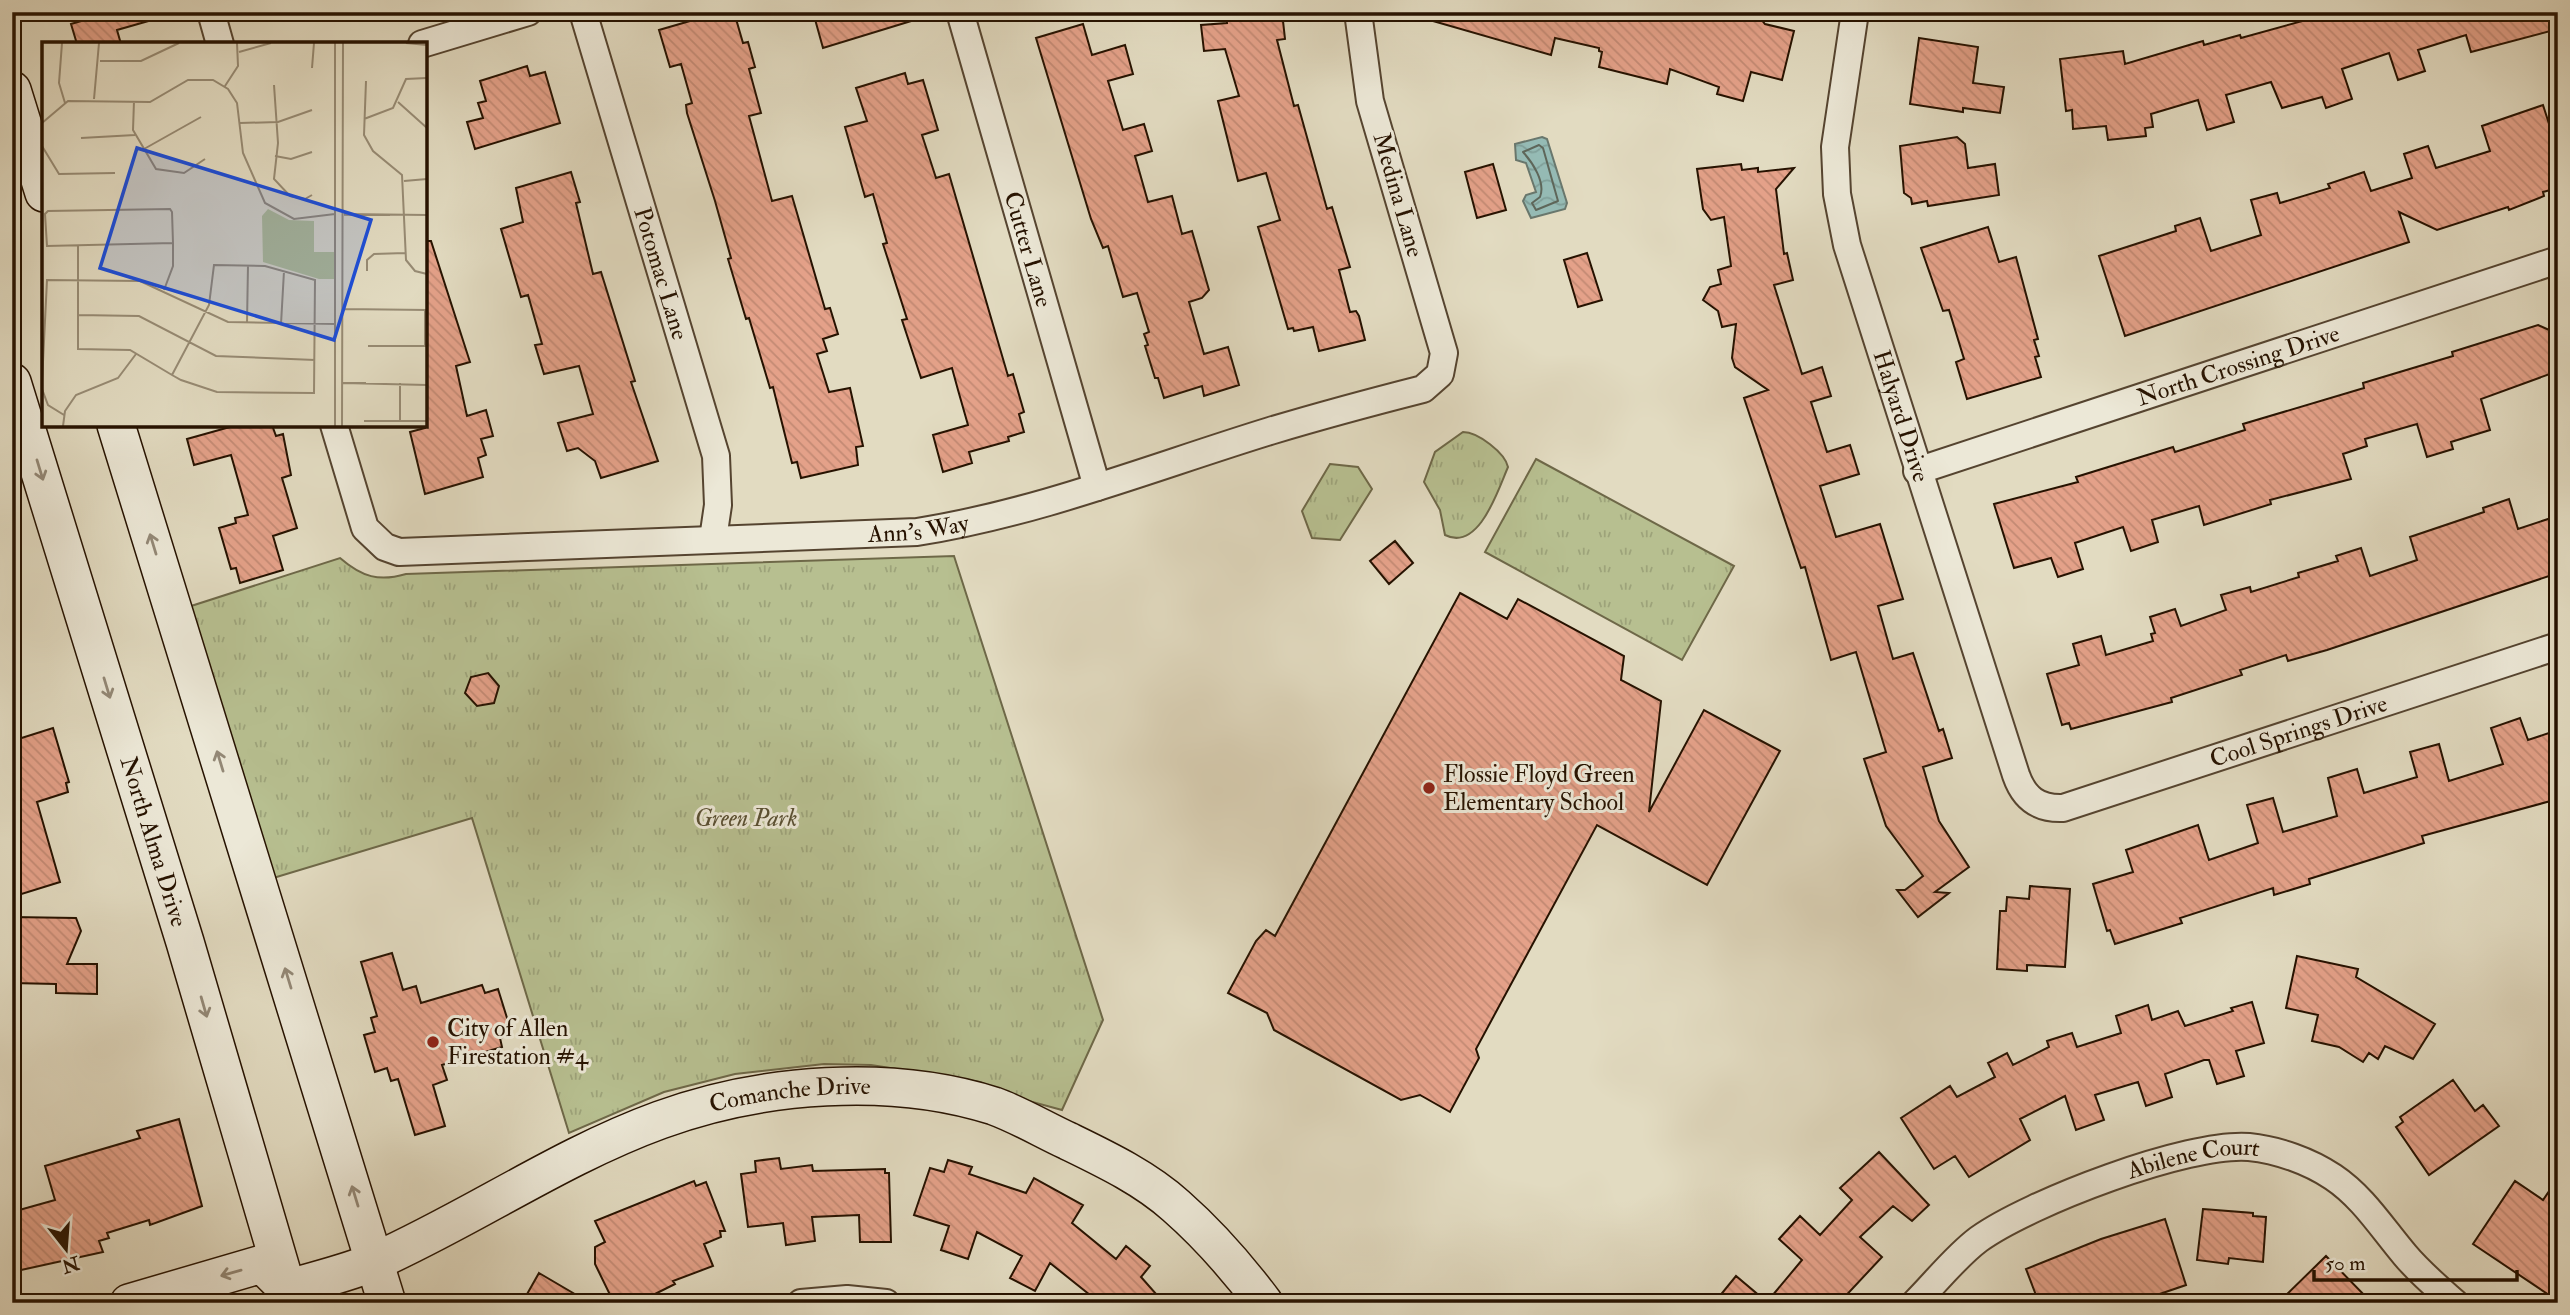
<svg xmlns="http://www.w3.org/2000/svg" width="2570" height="1315" viewBox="0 0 2570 1315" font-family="'IM FELL Double Pica',serif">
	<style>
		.grass { fill: url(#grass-tufts); stroke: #6e6848; stroke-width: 2 }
		.water { fill: url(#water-waves); stroke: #69776d; stroke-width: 2 }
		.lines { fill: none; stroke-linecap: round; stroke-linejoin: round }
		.shore { stroke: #5e665a; stroke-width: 2 }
		.building { fill: url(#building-back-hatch); stroke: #261200; stroke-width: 2 }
		.street-casing { stroke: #554430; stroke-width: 30 }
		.secondary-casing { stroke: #261200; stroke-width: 40 }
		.street { stroke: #ece8d7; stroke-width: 26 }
		.secondary { stroke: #ece8d7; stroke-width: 37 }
		.oneway { stroke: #938876 }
		.poi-dot { fill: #8f2418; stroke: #ece8d7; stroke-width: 2.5 }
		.labels { text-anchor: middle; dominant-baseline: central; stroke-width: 6; stroke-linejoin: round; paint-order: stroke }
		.street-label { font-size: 24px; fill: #261200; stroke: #ece8d7 }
		.poi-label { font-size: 24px; fill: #261200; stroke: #ece8d7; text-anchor: start }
		.park-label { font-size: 24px; font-style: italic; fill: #594f32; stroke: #ece8d7 }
		.inset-road { fill: none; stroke: #978b74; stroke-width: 2 }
		.view { fill: #1d4ed8; fill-opacity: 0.15; stroke: #1d4ed8; stroke-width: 3.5 }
		.inset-edge { fill: none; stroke: #261200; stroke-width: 3.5 }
	</style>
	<defs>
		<pattern id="grass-tufts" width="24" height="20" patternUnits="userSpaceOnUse" patternTransform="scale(1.75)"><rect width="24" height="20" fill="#b7bf90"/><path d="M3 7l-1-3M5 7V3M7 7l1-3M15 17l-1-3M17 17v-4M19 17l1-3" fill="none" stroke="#9da37a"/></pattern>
		<pattern id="water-waves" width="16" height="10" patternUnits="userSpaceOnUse" patternTransform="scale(1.75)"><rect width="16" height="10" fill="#95bbb5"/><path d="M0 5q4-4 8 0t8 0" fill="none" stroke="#80a09a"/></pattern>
		<pattern id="building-back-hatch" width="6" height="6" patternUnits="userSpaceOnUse" patternTransform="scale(1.75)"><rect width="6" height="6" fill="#e4a189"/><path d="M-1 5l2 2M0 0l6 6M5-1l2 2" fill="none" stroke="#c38a74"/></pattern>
	</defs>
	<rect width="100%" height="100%" fill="#e2dbc1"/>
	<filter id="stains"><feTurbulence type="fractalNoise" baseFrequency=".00286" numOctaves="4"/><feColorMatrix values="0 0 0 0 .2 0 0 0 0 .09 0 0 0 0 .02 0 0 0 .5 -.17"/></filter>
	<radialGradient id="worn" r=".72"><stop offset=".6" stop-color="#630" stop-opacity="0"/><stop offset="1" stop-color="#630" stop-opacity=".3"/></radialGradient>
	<!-- grass -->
	<path class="grass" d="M1463 432C1478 432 1505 453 1508 467 1498 490 1479 552 1445 535L1440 510 1424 482 1435 452Z
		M1536 459 1734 566 1682 660 1485 552Z
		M1330 464 1358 467 1372 489 1340 540 1312 538 1302 511Z
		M954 556 1103 1020 1062 1110 1014 1097 980 1082 871 1065 824 1064 735 1074 664 1092 569 1133 472 818 270 879 185 608 340 558C362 577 379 582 406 574Z"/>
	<!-- water -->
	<path class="water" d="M1542 137 1547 139 1567 203 1565 209 1531 218 1523 201 1526 195 1536 192 1526 163 1516 160 1515 144Z"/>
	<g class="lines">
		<!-- shore -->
		<path class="shore" d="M1539 145 1543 148 1558 201 1536 210 1532 203 1540 197C1546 182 1532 162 1523 152Z"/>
	</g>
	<!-- building -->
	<path class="building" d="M86 12H158L159 18 117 30 121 44H77L71 24 88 19Z
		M721 12H734L743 43 748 42 755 67 749 69 761 113 749 116 772 201 792 196 825 309 830 308 838 334 823 339 827 351 817 354 829 392 850 388 863 446 856 447 858 465 801 478 797 462 792 463 773 387 770 388 749 318 746 319 728 259 731 258 715 201 687 113 686 105 692 103 681 64 670 67 659 30Z
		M813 12H920L921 18 823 48Z
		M1226 12H1282L1285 39 1277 40 1294 106 1298 105 1327 209 1332 207 1350 267 1339 270 1350 312 1356 311 1359 316 1365 340 1319 351 1313 327 1294 331 1293 328 1288 329 1258 227 1280 220 1266 173 1238 181 1218 101 1239 96 1225 49 1204 51 1201 25 1227 23Z
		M1427 12H1752L1757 14 1765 24 1794 31 1782 80 1751 72 1743 101 1717 94 1719 87 1670 69 1667 84 1599 67 1602 52 1599 51V48L1555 38 1551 55 1426 19Z
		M2335 12H2558V29L2471 52 2466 35 2418 50 2425 71 2398 80 2389 53 2342 69 2352 99 2326 108 2322 97 2282 108 2271 82 2226 95 2234 122 2207 130 2198 100 2151 114 2153 127 2145 128 2146 136 2108 140 2106 126 2073 129 2072 110 2066 111 2060 59 2123 51 2125 64 2196 43 2203 41 2204 45 2240 35 2241 38Z
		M1083 24 1092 55 1125 45 1133 74 1108 81 1123 130 1144 124 1152 151 1135 156 1148 202 1172 196 1182 234 1192 231 1209 290 1202 298 1189 302 1204 354 1228 347 1239 385 1204 396 1202 386 1164 398 1158 378H1155L1145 346 1148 345 1144 334 1149 332 1137 293 1123 297 1108 246 1103 248 1091 219 1036 38Z
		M1919 38 1978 47 1973 83 2004 87 2000 113 1963 108V112L1910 104Z
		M527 66 530 76 545 72 560 123 475 149 467 122 483 118 478 103 486 101 480 81Z
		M905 73 908 84 923 80 938 130 922 135 936 178 949 174 1008 376 1013 374 1024 412 1019 414 1024 432 1008 437 1009 441 969 452 972 463 943 472 933 435 968 425 958 390 952 368 921 378 902 320 907 319 883 244 887 243 873 194 865 197 845 127 867 121 856 88Z
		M2543 105 2558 152V188L2543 192 2544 196 2509 210 2508 207 2437 230 2399 212 2409 242 2125 336 2099 256 2176 231 2175 226 2200 218 2211 251 2261 235 2251 200 2277 193 2280 203 2330 188 2328 184 2364 172 2371 191 2412 178 2404 154 2428 146 2436 168 2490 151 2482 126Z
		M1957 137 1965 144 1968 168 1995 164 1999 195 1928 206 1927 201 1912 204 1911 198 1904 193 1900 146Z
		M1493 164 1506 210 1477 218 1465 172Z
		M1741 164 1742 170 1758 168V172L1794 168 1776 189 1784 254 1787 253 1793 280 1774 285 1802 374 1822 367 1831 396 1811 402 1827 452 1850 445 1859 474 1820 486 1836 537 1880 524 1903 599 1878 606 1893 659 1913 653 1939 731 1943 729 1952 758 1923 767 1939 821 1969 867 1935 892 1949 893 1918 917 1897 890H1905L1923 876 1886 826 1864 759 1886 752 1856 652 1831 660 1805 567 1801 568 1744 398 1768 390 1735 367 1732 358 1736 324 1722 327 1718 311 1703 300 1710 287 1721 284 1718 270 1731 266 1724 217 1711 220 1703 209 1697 169Z
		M571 172 580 202 576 203 593 274 601 272 635 381 631 382 658 461 601 478 595 461 578 448 567 451 558 423 593 414 579 366 544 374 535 345 542 344 528 295 521 297 501 229 523 222 516 188Z
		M1988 227 1999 262 2016 257 2038 339 2034 340 2039 356 2035 357 2041 377 1967 399 1956 362 1964 359 1949 310 1943 311 1921 248Z
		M425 241H431L470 362 456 366 467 416 486 410 493 436 481 439 486 455 478 458 483 477 425 494 410 432 425 428Z
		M1587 253 1602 300 1578 307 1564 260Z
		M2538 325 2558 334V371L2481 399 2490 430 2451 442 2453 449 2427 457 2417 424 2365 439 2367 446 2343 454 2351 479 2270 500 2271 504 2204 525 2199 506 2152 520 2158 542 2131 551 2123 527 2075 543 2083 569 2058 577 2051 558 2014 568 1994 504 2078 482 2076 477 2173 447 2175 452 2245 430 2243 424 2364 388 2363 383 2453 356 2452 352Z
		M237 425H272L276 436 283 434 291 475 282 478 297 528 273 536 283 570 240 583 236 568 231 569 219 528 236 523 235 518 248 515 231 455 194 465 187 439Z
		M2509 499 2518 529 2551 518 2558 540V573L2327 650 2288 661 2286 655 2240 670 2242 675 2171 698 2172 702 2071 729 2069 723 2062 725 2047 674 2079 665 2073 644 2101 636 2106 655 2153 641 2151 634 2155 633 2150 617 2175 609 2181 626 2226 610 2221 595 2250 587 2251 592 2299 577 2298 573 2338 561 2336 556 2361 548 2370 576 2417 560 2410 537 2484 512 2483 508Z
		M1395 541 1413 563 1389 584 1370 561Z
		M1460 593 1507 619 1518 599 1624 656 1621 680 1661 701 1649 812 1704 710 1780 751 1707 885 1597 825 1476 1049 1479 1058 1450 1112 1420 1095 1401 1100 1274 1030 1267 1013 1228 993 1256 941 1266 930 1275 936Z
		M488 673 499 686 494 703 477 706 465 693 471 677Z
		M2520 718 2528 740 2558 730V799L2422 836 2424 843 2309 879 2310 884 2274 895 2273 888 2180 918 2182 923 2115 944 2110 930 2107 931 2093 884 2133 872 2126 850 2198 825 2209 860 2258 843 2247 805 2273 798 2283 832 2337 816 2328 778 2357 769 2364 793 2417 777 2410 752 2439 744 2449 781 2503 764 2491 728Z
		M53 728 69 782 66 783 68 792 37 802 60 882 12 897V741Z
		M2030 886 2070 889 2065 967 2027 965V971L1997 969 2000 911H2006L2007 897 2029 899Z
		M12 917 76 918 81 931 67 964H97V994L56 993V984L12 983Z
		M392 953 403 990 416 986 421 1003 482 985 485 993 498 989 512 1034 500 1038 502 1047 442 1065 447 1080 433 1085 445 1126 415 1135 398 1079 391 1081 387 1068 375 1072 364 1035 375 1032 371 1018 377 1016 361 962Z
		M2297 956 2358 969 2356 977 2435 1024 2413 1059 2385 1046 2378 1059 2369 1053 2363 1062 2339 1047 2312 1041 2318 1015 2286 1008Z
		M2252 1002 2264 1043 2236 1051 2244 1076 2217 1084 2209 1060H2204L2165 1074 2172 1097 2146 1106 2138 1082 2095 1095 2104 1120 2076 1130 2065 1096 2020 1119 2030 1140 1969 1177 1955 1156 1934 1169 1901 1118 1950 1086 1957 1097 1995 1077 1988 1063 2007 1053 2013 1065 2049 1047 2047 1041 2072 1033 2077 1047 2121 1033 2116 1016 2148 1005 2152 1020 2178 1011 2185 1026 2233 1011 2231 1008Z
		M2453 1080 2475 1111 2483 1105 2499 1126 2429 1175 2396 1127 2403 1122 2400 1117Z
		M179 1119 202 1206 150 1225 149 1220 107 1233 109 1238 99 1241 103 1252 12 1272V1212L55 1200 45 1166 140 1138 137 1131Z
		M1879 1152 1929 1205 1912 1221 1893 1206 1860 1237 1882 1257 1839 1303H1714L1736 1276 1767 1302 1802 1260 1779 1239 1800 1216 1820 1235 1852 1200 1840 1188Z
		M779 1158 781 1169 812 1165 813 1171 885 1169V1173H889L891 1242H860L859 1215 812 1217 815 1241 786 1245 783 1223 748 1227 741 1174 756 1172 755 1161Z
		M948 1160 972 1167 969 1174 1026 1193 1034 1178 1083 1205 1072 1223 1116 1259 1126 1246 1150 1266 1141 1277 1164 1303H1100L1050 1263 1035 1291 1010 1278 1022 1256 977 1232 968 1259 941 1250 949 1226 914 1215 930 1168 944 1172Z
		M2558 1178V1301L2473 1244 2515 1181 2543 1200Z
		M694 1181 696 1186 706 1182 725 1231H720L721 1237 704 1244 713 1266 673 1281 675 1284 637 1303H614L595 1264V1247L605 1242 595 1221Z
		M2203 1209 2253 1213V1216L2266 1217 2263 1262 2229 1258 2228 1264 2197 1260Z
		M2165 1219 2186 1285 2148 1298 2149 1303H2039L2026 1269 2101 1239Z
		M2326 1256 2372 1303H2278Z
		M539 1273 590 1303H522Z"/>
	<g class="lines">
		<defs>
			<g id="street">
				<path d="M211 12 220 44"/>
				<path id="s1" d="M583 12 716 456 718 505 713 539"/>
				<path id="s2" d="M960 12 1097 487"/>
				<path id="s3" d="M1855 12 1835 147 1837 194 1847 245 2016 775C2024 798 2038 809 2063 808L2558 646"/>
				<path d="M422 44 528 12"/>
				<path id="s4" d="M334 425 365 528 385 547 399 552 917 532C1038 513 1153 467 1270 431 1320 416 1372 402 1423 389L1440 374 1444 353 1370 101 1358 12"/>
				<path id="s5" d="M1917 471 2558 260"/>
				<path d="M801 1303 847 1299 886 1303"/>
				<path id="s6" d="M1915 1303C1936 1282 1956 1256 1979 1239 2029 1203 2188 1142 2249 1147 2278 1150 2309 1161 2333 1177 2363 1197 2382 1228 2405 1255 2420 1273 2438 1288 2455 1303"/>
			</g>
			<g id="secondary">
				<path d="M12 90 44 193"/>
				<path id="s7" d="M12 382 185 942 291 1303"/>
				<path d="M116 425 387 1303"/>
				<path id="s8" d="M287 1289C316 1280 348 1273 376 1261 472 1218 561 1156 660 1120 761 1083 891 1073 994 1106 1019 1115 1044 1130 1068 1141 1105 1159 1145 1178 1176 1206 1209 1235 1237 1267 1264 1303"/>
				<path d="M129 1303 262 1264 287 1289"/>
			</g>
		</defs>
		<!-- street casing -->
		<use href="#street" class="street-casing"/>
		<!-- secondary casing -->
		<use href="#secondary" class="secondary-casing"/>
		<!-- street -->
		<use href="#street" class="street"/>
		<!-- secondary -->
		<use href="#secondary" class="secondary"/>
	</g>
	<!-- one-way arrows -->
	<defs><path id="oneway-shaft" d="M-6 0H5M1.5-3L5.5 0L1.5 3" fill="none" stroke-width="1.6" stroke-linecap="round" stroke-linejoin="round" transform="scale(1.75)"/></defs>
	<g class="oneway">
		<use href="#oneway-shaft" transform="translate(40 470) rotate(73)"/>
		<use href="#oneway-shaft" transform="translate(153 544) rotate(-107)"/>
		<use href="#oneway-shaft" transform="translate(107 688) rotate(73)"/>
		<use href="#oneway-shaft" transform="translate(220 761) rotate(-107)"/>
		<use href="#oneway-shaft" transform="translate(288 978) rotate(-107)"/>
		<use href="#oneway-shaft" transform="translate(204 1007) rotate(74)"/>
		<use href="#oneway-shaft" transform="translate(355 1196) rotate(-107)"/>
		<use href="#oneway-shaft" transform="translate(231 1273) rotate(164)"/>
	</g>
	<!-- markers -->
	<g class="poi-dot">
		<circle cx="1429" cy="788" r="7"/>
		<circle cx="433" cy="1042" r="7"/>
	</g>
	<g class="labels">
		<!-- street labels -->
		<g class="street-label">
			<text transform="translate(1398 195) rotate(74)">Medina Lane</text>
			<text stroke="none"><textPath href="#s2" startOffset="247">Cutter Lane</textPath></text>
			<text stroke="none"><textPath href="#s1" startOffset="273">Potomac Lane</textPath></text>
			<text stroke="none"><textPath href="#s5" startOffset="338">North Crossing Drive</textPath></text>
			<text stroke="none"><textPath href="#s3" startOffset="415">Halyard Drive</textPath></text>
			<text stroke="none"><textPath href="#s4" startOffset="670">Ann's Way</textPath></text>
			<text stroke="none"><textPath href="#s3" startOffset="1102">Cool Springs Drive</textPath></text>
			<text stroke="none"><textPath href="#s7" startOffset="481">North Alma Drive</textPath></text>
			<text stroke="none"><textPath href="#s8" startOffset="544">Comanche Drive</textPath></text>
			<text stroke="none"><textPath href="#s6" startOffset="322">Abilene Court</textPath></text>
		</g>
		<!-- poi labels -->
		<g class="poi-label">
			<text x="1443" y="774">Flossie Floyd Green<tspan x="1443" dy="28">Elementary School</tspan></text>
			<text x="447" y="1028">City of Allen<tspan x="447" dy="28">Firestation #4</tspan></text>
		</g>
		<!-- park labels -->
		<g class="park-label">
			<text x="746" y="818">Green Park</text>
		</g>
	</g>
	<!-- overview -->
	<g transform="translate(42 42)">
		<rect width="385" height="385" fill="#e2dbc1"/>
		<path d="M226 167 247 178 272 179V210H292V237H277L221 220 220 174Z" fill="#b7bf90"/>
		<path class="inset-road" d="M20 1 17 41 23 61M364 1 385 3M197 10 229 1M58 19H99L137 1M270 26 272 1M324 39 322 93 331 109 360 133 364 218 373 229 385 232M232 43 236 101 232 137 248 154 263 157 270 153M183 44 196 24 195 1M52 57 57 1M92 59 91 88 114 127 142 131 163 117M356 60 385 86M322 77 351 66 364 37 385 36M0 81 26 59 108 60 146 38H171L186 47 195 61 201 111 223 161 252 177 293 172M198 81 236 80 270 68M39 96 93 93M0 104 17 132 73 131M102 107 159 75M233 114 249 117 270 110M362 139 385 137M302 172 385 173M302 173H348M36 203V307L88 308 130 333 139 338 175 350 272 351 273 238 223 224 172 223 167 263 130 333M325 229V218L332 212 363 211M122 248 131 224V201L130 170 128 167 6 169 3 172 5 204 131 201M301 267 385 268M383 268V304M36 273 97 274 174 314 273 318M205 281 206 223M239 282 242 229M326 304H385M0 340 5 238 98 239 186 280 294 282M301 341 385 343M301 341H324M0 347 6 363 22 373M322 379H385M358 379V341M21 384 23 369 34 353 76 336 94 312M293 384V1M300 384 301 1"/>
		<path class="view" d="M95 106 329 178 292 298 58 226Z"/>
		<rect width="385" height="385" class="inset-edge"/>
	</g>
	<!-- margin -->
	<rect width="2570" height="1315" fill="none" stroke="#e2dbc1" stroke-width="42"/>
	<rect x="14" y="14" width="2542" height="1287" fill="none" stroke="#261200" stroke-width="3.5"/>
	<rect x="21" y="21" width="2528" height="1273" fill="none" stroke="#261200" stroke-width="2"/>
	<!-- north arrow -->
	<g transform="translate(66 1249) rotate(163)" stroke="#ece8d7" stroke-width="5" paint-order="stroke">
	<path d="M0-5L12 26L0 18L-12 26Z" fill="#261200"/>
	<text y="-10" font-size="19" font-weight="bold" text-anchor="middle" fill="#261200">N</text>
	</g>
	<!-- scale -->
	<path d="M2314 1270v10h203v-10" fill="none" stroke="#261200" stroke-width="3.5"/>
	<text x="2325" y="1270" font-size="21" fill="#261200" stroke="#ece8d7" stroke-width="5" paint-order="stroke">50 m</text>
	<rect width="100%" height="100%" filter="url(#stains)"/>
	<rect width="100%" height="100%" fill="url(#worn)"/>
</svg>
